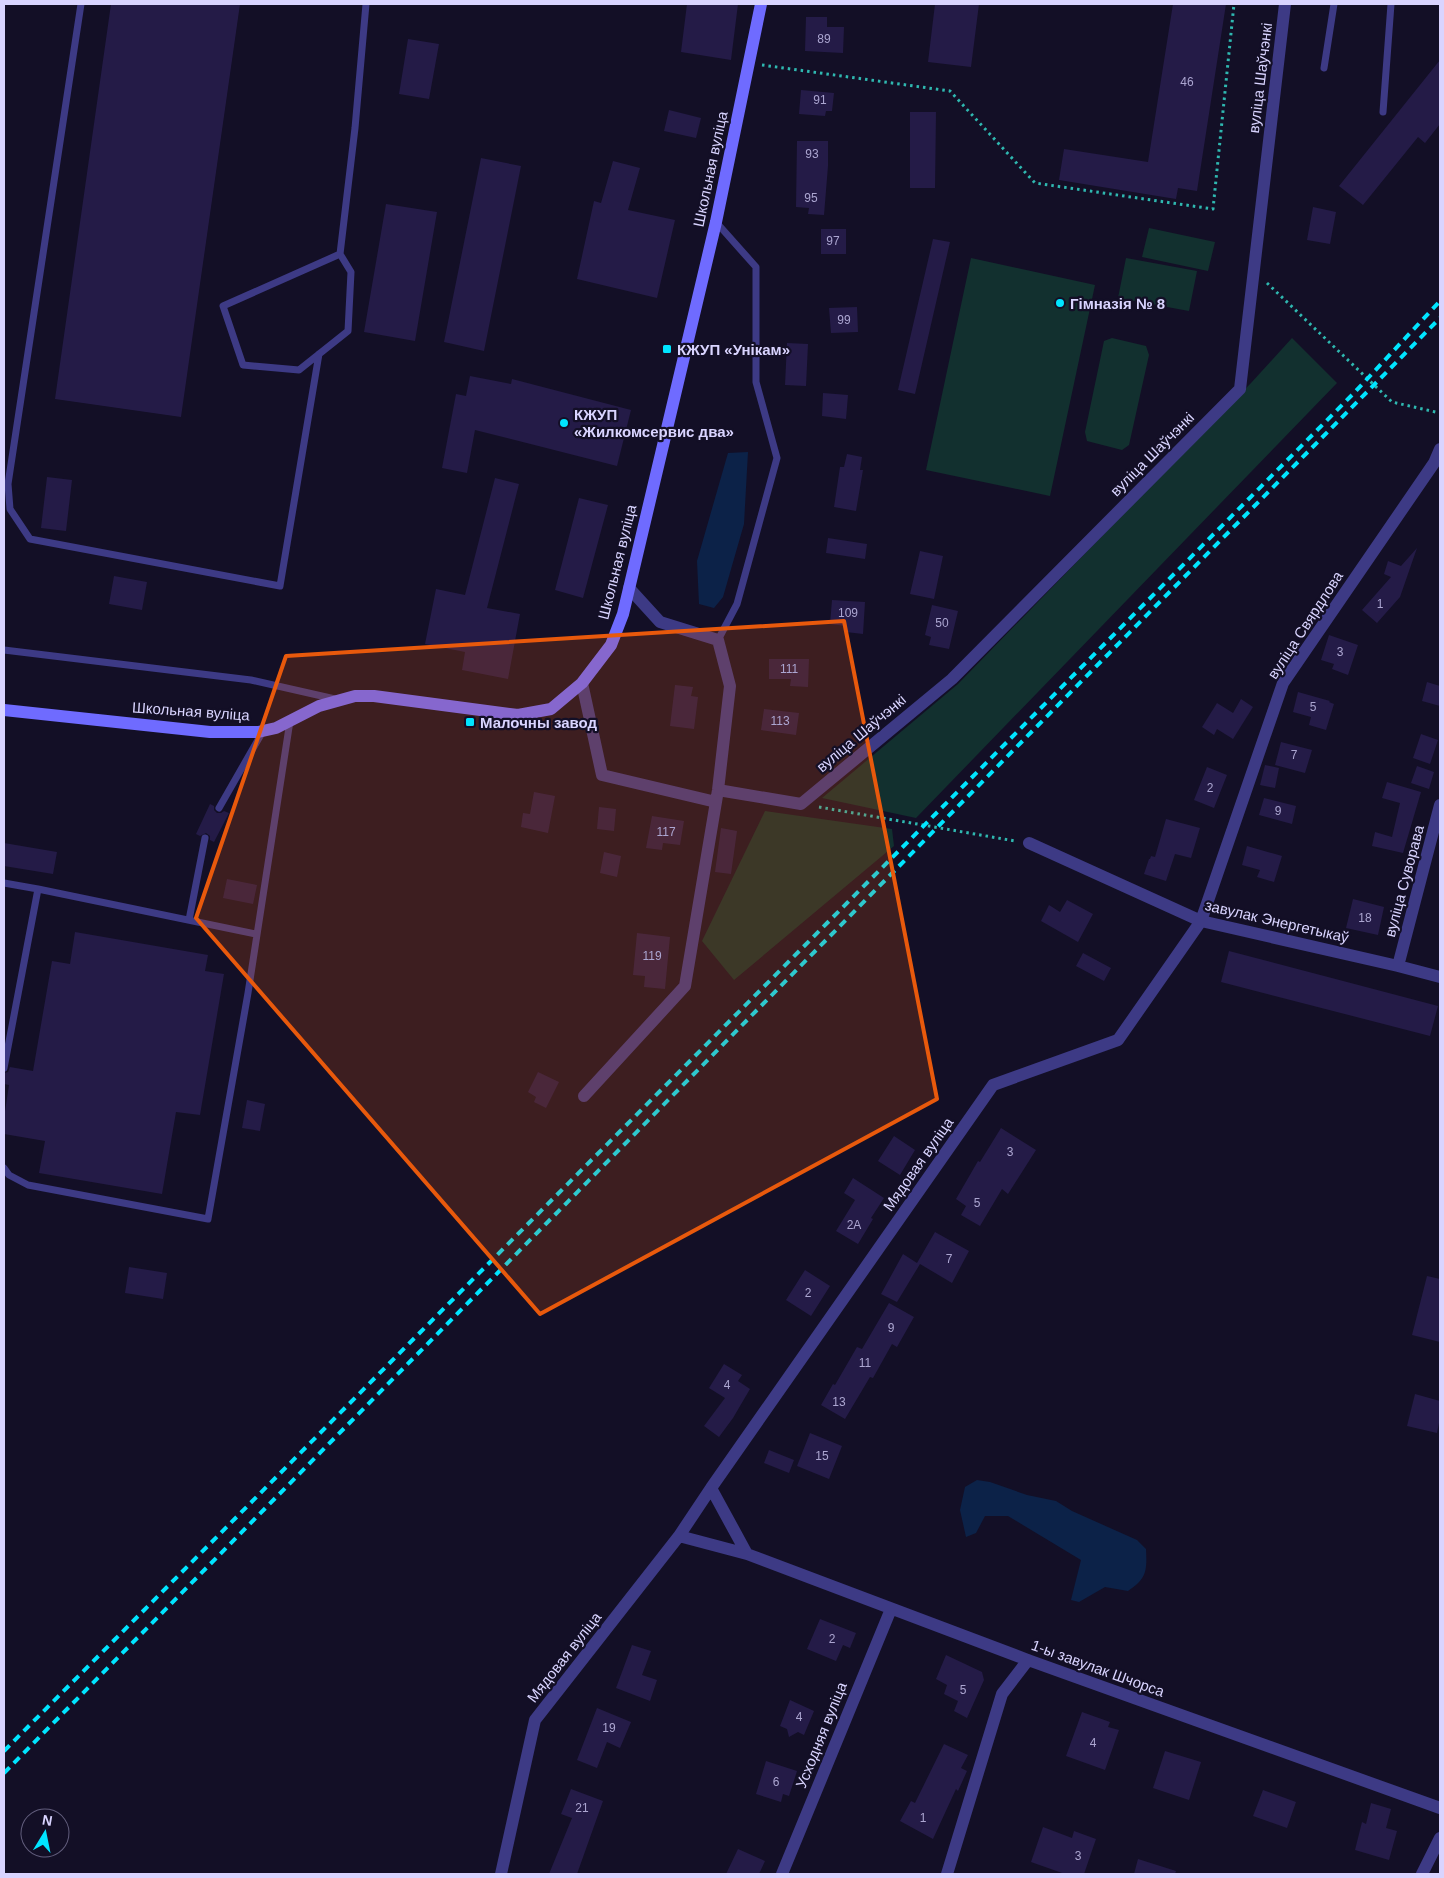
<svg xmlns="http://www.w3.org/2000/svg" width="1444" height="1878" viewBox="0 0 1444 1878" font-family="Arial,sans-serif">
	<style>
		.green { fill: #12302f }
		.water { fill: #0c2248 }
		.building { fill: #241b47 }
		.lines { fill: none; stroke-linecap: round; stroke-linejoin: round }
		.path { stroke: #2fb8b0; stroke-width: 3; stroke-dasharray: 2.5 4; stroke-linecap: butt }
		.lane { stroke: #3d3a85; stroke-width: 7 }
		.street { stroke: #3d3a85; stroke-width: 12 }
		.secondary { stroke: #6f6bff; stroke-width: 12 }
		.rail { stroke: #00e5ff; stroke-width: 4; stroke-dasharray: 8 6; stroke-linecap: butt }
		.marked { fill: #e8590c; fill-opacity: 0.2; stroke: #e8590c; stroke-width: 4; stroke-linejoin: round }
		.poi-dot { fill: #00e5ff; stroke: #130f26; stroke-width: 2 }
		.labels { text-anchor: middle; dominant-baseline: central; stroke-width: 4.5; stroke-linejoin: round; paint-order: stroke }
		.number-label { font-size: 12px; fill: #aca6d1 }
		.street-label { font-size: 15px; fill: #d9d4ff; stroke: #130f26 }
		.poi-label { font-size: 15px; font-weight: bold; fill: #d9d4ff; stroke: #130f26; text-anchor: start }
	</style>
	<rect width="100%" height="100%" fill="#130f26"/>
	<!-- green -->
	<path class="green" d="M1149 228 1215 242 1208 271 1142 257Z
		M971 258 1095 285 1050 496 926 470Z
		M1126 258 1197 271 1189 311 1118 298Z
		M1112 338 1146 346 1149 355 1129 445 1122 450 1087 441 1085 432 1104 341Z
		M1292 338 1337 383 916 818 822 798 958 684 1251 383Z
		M765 811 892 829 894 846 734 980 702 941Z"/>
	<!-- water -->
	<path class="water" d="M748 452 744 524 723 597 714 608 699 604 697 561 728 453Z
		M977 1480 990 1482 1027 1495 1056 1501 1072 1511 1137 1540 1146 1549C1147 1570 1147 1579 1128 1591L1105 1587 1079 1602 1071 1600 1081 1560 1008 1516H985L976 1533 966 1537 960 1510 965 1487Z"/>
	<!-- building -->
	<path class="building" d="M111 4H240L181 417 55 399Z
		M687 4H738L731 60 681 52Z
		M935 4H979L971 67 928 62Z
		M1173 4H1226L1197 191 1178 188 1176 199 1059 180 1064 149 1148 162Z
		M806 17H827V27H844L843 53 805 51Z
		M408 39 439 44 429 99 399 94Z
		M1440 60V124L1425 143 1418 137 1363 205 1339 186Z
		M801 90 834 93 832 111H826L825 116 799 114Z
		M669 110 701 118 696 138 664 131Z
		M910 112H936L935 188H910Z
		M797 141H828V166L824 215 808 214 809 208 796 207Z
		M481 158 521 166 484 351 444 342Z
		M613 161 640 168 628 210 675 220 657 298 577 279 594 201 601 203Z
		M386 204 437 212 415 341 364 332Z
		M1313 207 1336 212 1330 244 1307 240Z
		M821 229H846V254H821Z
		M933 239 950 242 915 394 898 390Z
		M857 307 858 332 831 333 829 308Z
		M787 343 808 344 806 386 785 385Z
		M470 376 511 384 512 379 631 410 617 466 475 430 467 473 442 468 456 394 466 396Z
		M823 393 848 395 846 419 822 416Z
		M847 454 862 457 860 470H863L856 511 834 507 840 467H844Z
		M47 477 72 480 66 531 41 528Z
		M495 478 519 484 487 608 520 614 508 679 462 670 465 652 425 644 436 589 465 595Z
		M579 498 608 505 583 598 555 590Z
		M828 538 867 544 865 559 826 553Z
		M1417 548 1400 597 1377 623 1362 610 1391 577 1384 574 1388 561 1401 566Z
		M920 551 943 556 934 599 910 594Z
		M114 576 147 582 142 610 109 604Z
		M832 600 865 602 863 634 846 632V626L830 624Z
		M932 605 958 611 949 649 929 645 931 637 925 635Z
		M1329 635 1358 645 1348 675 1332 669 1334 664 1321 660Z
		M769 659H809L808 687 790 686 791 679H769Z
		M1427 682 1440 686V706L1422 701Z
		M675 685 693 687 691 696 698 697 694 729 670 726Z
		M1298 692 1330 701 1329 702 1334 704 1326 730 1309 725 1311 717 1293 712Z
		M1241 699 1253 707 1233 739 1217 729 1214 735 1202 727 1217 703 1233 713Z
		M764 709 799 713 796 735 761 730Z
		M1421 734 1438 740 1430 764 1413 758Z
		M1281 742 1312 750 1305 773 1275 765Z
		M1265 765 1279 768 1275 788 1260 785Z
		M1417 766 1434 772 1429 789 1411 783Z
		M1207 767 1227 775 1214 808 1194 800Z
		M1387 782 1421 792 1403 853 1372 846 1375 832 1392 837 1400 803 1382 798Z
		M534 792 555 796 548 833 521 827 523 813 530 814Z
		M1264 798 1296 806 1292 824 1259 815Z
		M210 804 214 806V810L217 813H221L224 811 229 813 214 842 210 840V836L206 833 200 836 196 834Z
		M599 807 616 809 614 831 597 829Z
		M652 816 684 821 680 845 663 843 662 850 646 848Z
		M1166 819 1200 828 1191 858 1175 854 1166 881 1144 874 1149 859H1150L1151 856 1155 857Z
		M721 828 737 831 731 874 715 872Z
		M4 843 57 852 53 874 4 866Z
		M1247 846 1282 856 1274 882 1257 877 1260 870 1242 865Z
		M604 852 621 856 617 877 600 873Z
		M227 879 257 885 253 904 223 898Z
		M1353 899 1384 907 1378 935 1346 928Z
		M1067 900 1093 914 1078 942 1041 921 1049 905 1060 912Z
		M75 932 208 955 205 971 224 974 200 1115 176 1112 162 1194 39 1173 45 1141 4 1134V1118L9 1085 4 1084V1073L8 1072 10 1067 33 1071 52 961 70 964Z
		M637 933 670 937 665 989 644 987 645 976 633 975Z
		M1229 951 1438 1006 1430 1036 1221 982Z
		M1083 953 1111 968 1104 981 1076 966Z
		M538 1072 559 1082 546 1108 534 1102 536 1097 528 1092Z
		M247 1100 265 1104 260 1131 242 1128Z
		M1001 1128 1036 1150 1008 1194 1002 1189 980 1226 961 1215 966 1206 956 1199 978 1161 980 1162Z
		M894 1136 915 1150 900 1175 878 1161Z
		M853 1178 884 1198 871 1218 873 1219 858 1244 836 1231 855 1200 844 1193Z
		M935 1232 969 1251 952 1283 920 1264 897 1302 881 1294 903 1254 917 1263Z
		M129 1267 167 1273 163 1299 125 1293Z
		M805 1270 830 1286 811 1316 786 1300Z
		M1427 1276 1440 1279V1342L1412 1335Z
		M889 1303 914 1317 897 1347 892 1344 873 1378 870 1377 845 1419 821 1405 833 1384 835 1385 857 1347 862 1349Z
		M724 1364 742 1375 738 1381 750 1389 733 1418 719 1437 704 1426 725 1398 709 1388Z
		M1415 1394 1440 1401V1418L1437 1433 1407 1426Z
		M810 1433 842 1446 829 1479 797 1466Z
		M769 1450 794 1460 789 1473 764 1463Z
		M820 1619 856 1633 850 1648 843 1645 836 1661 807 1649Z
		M632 1645 651 1651 642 1675 657 1680 650 1701 616 1688Z
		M946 1655 982 1672 984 1680 967 1718 954 1711 958 1701 944 1694 947 1685 936 1679Z
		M790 1700 814 1711 804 1735 798 1732 789 1737 787 1729 780 1726Z
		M597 1708 631 1722 620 1748 607 1742 597 1768 577 1760Z
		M1082 1712 1110 1722 1108 1727 1119 1730 1105 1770 1066 1756Z
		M944 1744 968 1755 961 1768 967 1771 958 1791 956 1789 933 1839 900 1821 911 1801 915 1803Z
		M1165 1751 1201 1762 1189 1800 1153 1788Z
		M766 1761 797 1771 789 1796 783 1794 781 1802 756 1794Z
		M571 1789 603 1801 577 1874H549L572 1818 561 1814Z
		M1263 1790 1296 1802 1287 1828 1253 1816Z
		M1371 1803 1391 1809 1386 1828 1397 1831 1389 1860 1355 1850 1362 1822 1366 1824Z
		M1043 1827 1072 1838 1074 1831 1096 1839 1084 1874H1065L1031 1862Z
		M738 1849 765 1861 759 1874H726Z
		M1138 1859 1176 1871 1175 1874H1134Z"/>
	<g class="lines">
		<!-- path -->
		<path class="path" d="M762 65 950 91 1035 183 1213 209 1234 4
			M1267 283 1392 402 1440 413
			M819 807 1015 841"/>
		<!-- lane -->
		<path class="lane" d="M81 4 8 484 10 509 30 539 280 586 319 354
			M1324 68 1334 4
			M1383 112 1391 4
			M716 222 756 267V382L777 458 737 604 718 640
			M340 254 223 306 243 365 299 370 348 331 351 272 340 254 355 128 366 4
			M4 650 251 680 335 699
			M219 808 263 731
			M4 883 38 889
			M189 920 205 838
			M4 1068 38 889 256 934
			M4 1168 9 1175 28 1185 208 1219 248 993 290 721"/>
		<!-- street -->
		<path class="street" d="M582 683 602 775 716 802
			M718 790 801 804 952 679 1240 389 1285 4
			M1029 843 1201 921 1398 966 1440 977
			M1398 966 1440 805
			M584 1096 685 986 718 790 730 686 718 640 660 622 629 588
			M711 1488 747 1554
			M679 1536 747 1554 1028 1660 1440 1808
			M501 1874 535 1720 679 1536 711 1488 993 1085 1118 1040 1201 921 1283 683 1434 463 1440 449
			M782 1874 891 1609
			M947 1874 1002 1694 1028 1660
			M1422 1874 1440 1838"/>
		<!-- secondary -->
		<path class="secondary" d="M4 710 210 732H258L276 728 319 706 355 696H374L518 715 551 709 582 683 611 645 623 614 716 222 761 4"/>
		<!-- rail -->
		<path class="rail" d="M4 1751 1355 392 1440 301
			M4 1773 1440 318"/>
	</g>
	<!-- marked area -->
	<path class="marked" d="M844 621 937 1099 540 1314 196 918 286 656Z"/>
	<!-- markers -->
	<g class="poi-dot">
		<circle cx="1060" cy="303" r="5"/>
		<rect x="662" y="344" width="10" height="10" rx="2.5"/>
		<circle cx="564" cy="423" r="5"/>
		<rect x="465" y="717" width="10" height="10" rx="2.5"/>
	</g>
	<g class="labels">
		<!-- number labels -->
		<g class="number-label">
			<text x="824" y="39">89</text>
			<text x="1187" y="82">46</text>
			<text x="820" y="100">91</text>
			<text x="812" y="154">93</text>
			<text x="811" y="198">95</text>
			<text x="833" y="241">97</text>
			<text x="844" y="320">99</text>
			<text x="1380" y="604">1</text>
			<text x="848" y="613">109</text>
			<text x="942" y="623">50</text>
			<text x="1340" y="652">3</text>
			<text x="789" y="669">111</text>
			<text x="1313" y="707">5</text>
			<text x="780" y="721">113</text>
			<text x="1294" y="755">7</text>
			<text x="1210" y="788">2</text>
			<text x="1278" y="811">9</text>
			<text x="666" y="832">117</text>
			<text x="1365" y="918">18</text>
			<text x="652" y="956">119</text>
			<text x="1010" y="1152">3</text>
			<text x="977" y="1203">5</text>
			<text x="854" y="1225">2А</text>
			<text x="949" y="1259">7</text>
			<text x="808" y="1293">2</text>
			<text x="891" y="1328">9</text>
			<text x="865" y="1363">11</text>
			<text x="727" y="1385">4</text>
			<text x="839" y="1402">13</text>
			<text x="822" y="1456">15</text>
			<text x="832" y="1639">2</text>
			<text x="963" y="1690">5</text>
			<text x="799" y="1717">4</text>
			<text x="609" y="1728">19</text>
			<text x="1093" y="1743">4</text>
			<text x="776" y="1782">6</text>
			<text x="582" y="1808">21</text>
			<text x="923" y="1818">1</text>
			<text x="1078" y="1856">3</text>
		</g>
		<!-- street labels -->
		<g class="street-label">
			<text transform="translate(1260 78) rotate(-83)">вуліца Шаўчэнкі</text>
			<text transform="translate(710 169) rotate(-78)">Школьная вуліца</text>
			<text transform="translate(1152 454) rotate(-45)">вуліца Шаўчэнкі</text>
			<text transform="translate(617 562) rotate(-76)">Школьная вуліца</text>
			<text transform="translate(1305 625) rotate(-57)">вуліца Свярдлова</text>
			<text transform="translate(191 711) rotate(4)">Школьная вуліца</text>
			<text transform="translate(861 733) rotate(-40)">вуліца Шаўчэнкі</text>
			<text transform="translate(1404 881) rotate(-75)">вуліца Суворава</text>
			<text transform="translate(1277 921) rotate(13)">завулак Энергетыкаў</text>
			<text transform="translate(918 1164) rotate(-55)">Мядовая вуліца</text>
			<text transform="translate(564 1657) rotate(-52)">Мядовая вуліца</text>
			<text transform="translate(1098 1668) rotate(20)">1-ы завулак Шчорса</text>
			<text transform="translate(821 1735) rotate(-68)">Усходняя вуліца</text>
		</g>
		<!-- poi labels -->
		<g class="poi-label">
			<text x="1070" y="303">Гімназія № 8</text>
			<text x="677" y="349">КЖУП «Унікам»</text>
			<text x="574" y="414">КЖУП<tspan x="574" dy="17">«Жилкомсервис два»</tspan></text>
			<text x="480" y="722">Малочны завод</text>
		</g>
	</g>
	<!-- border -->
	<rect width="1444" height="1878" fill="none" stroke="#d9d4ff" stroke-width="10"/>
	<!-- north arrow -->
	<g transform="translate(45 1833) rotate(10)"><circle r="24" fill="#130f26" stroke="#625e7d"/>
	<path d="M0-4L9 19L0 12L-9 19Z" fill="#00e5ff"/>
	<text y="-8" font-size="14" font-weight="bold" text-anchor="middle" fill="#d9d4ff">N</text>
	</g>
</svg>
